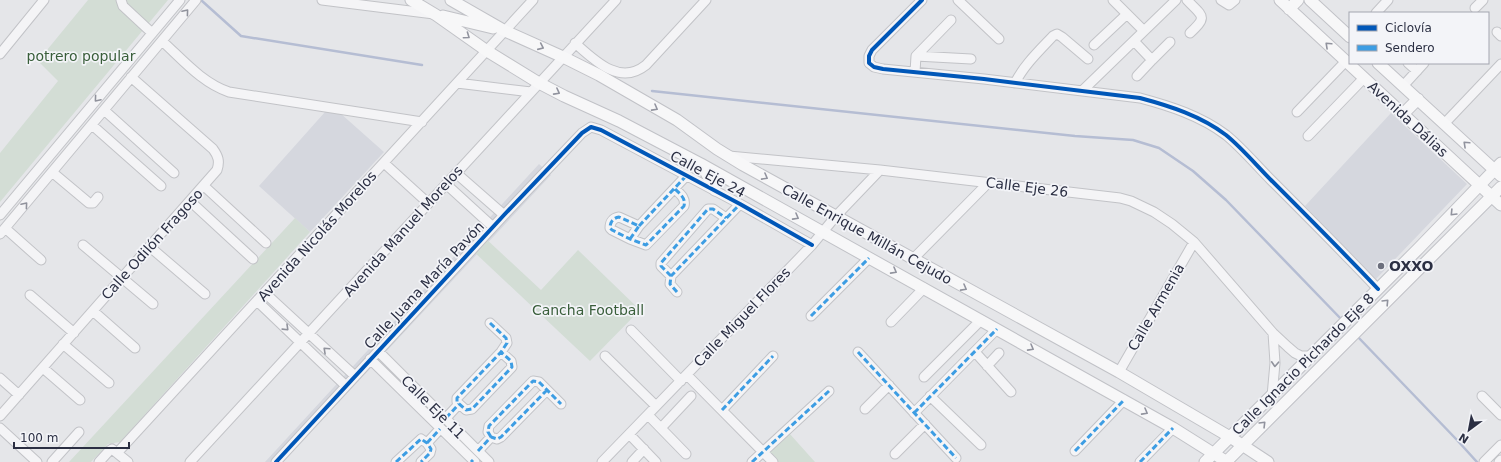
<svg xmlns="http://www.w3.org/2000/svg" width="1501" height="462" viewBox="0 0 1501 462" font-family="'DejaVu Sans',sans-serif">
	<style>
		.built { fill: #d5d7de }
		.green { fill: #d3ddd5 }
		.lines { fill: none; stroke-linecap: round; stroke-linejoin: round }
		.stream { stroke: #b5bdd3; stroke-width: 2.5 }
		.minor-casing { stroke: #c2c3c7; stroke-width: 11 }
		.major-casing { stroke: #c1c2c7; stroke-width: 13 }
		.minor { stroke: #f4f4f6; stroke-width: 9 }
		.major { stroke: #f7f7f8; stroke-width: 11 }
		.quiet { stroke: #3d9de3; stroke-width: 3; stroke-dasharray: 6 3; stroke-linecap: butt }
		.cycleway-casing { stroke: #f3f4f8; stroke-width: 6 }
		.cycleway { stroke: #0057b8; stroke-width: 4 }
		.oneway { stroke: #90929c }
		.oneway2 { stroke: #91939e }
		.poi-dot { fill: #6c6f7d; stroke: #f3f4f8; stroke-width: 1.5 }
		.labels { text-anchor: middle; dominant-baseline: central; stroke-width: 3.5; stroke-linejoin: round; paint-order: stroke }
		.park-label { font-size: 14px; fill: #395e3a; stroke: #f3f4f8 }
		.street-label { font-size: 14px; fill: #2b2f43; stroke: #f3f4f8 }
		.poi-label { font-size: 14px; font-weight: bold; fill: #2b2f43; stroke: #f3f4f8; text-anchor: start }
	</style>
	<rect width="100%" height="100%" fill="#e5e6e9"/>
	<!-- built -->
	<path class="built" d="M325 112 340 113 384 152 310 232 259 186Z
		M1391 113 1467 184 1376 279 1305 206Z
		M539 164 551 175 283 462H265Z"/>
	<!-- green -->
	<path class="green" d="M88 0H168L0 202V153L58 81 38 61Z
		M295 218 310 232 120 442 108 444 91 462H69Z
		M484 237 541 290 578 250 640 310 590 361 472 250Z
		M789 433 815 462H773L767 455Z"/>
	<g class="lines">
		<!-- stream -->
		<path class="stream" d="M201 0 241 36 422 65
			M652 91 1075 136 1133 140 1159 148 1193 171 1226 200 1343 321
			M1357 336 1457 440 1477 462"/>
		<defs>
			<path id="minor" d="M121 0 123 6 152 33
				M322 0 434 14
				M922 0 872 50 869 56V63L874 67 883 69 984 79 1140 98C1170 106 1201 116 1226 135 1242 148 1257 166 1271 180 1307 216 1343 252 1378 289
				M958 0 999 39
				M1113 0 1144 31
				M1187 0C1203 17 1208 16 1190 33
				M1221 0 1229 5 1235 0
				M1475 8 1483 0
				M1376 13 1388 0
				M1497 32 1501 36
				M162 41C182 59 202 83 229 92L422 122
				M1134 41 1152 60 1137 76
				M575 43C595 61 620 86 646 65L706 0
				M1094 45 1127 14
				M0 54 44 0
				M916 56 971 59
				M1152 60 1170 42
				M1408 63 1417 71
				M915 72 916 56 951 20
				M457 83 531 92
				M1015 83C1024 65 1039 51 1053 36L1057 34 1062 37 1088 59
				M1403 86 1424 63
				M1082 91 1176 0
				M104 110 174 173
				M1297 112 1346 61
				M1444 124 1501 64
				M92 125 161 186
				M1308 136 1364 78
				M729 156 880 170 1120 198 1131 201 1154 212 1172 224 1194 242 1273 333 1288 347 1295 353 1301 356H1310
				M384 163 428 203
				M52 172 89 203H93L98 197
				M456 173 504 215
				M446 184 493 227
				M204 186 266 243
				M190 201 253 259
				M0 215 180 0
				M639 226 687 175
				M5 228 41 260
				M0 234 196 0
				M630 239 639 226 619 217C613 218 610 222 610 228L612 230 630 239 646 245 684 206C686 198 680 194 675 189
				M83 245 153 304
				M150 247 205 294
				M913 259 988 183
				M671 276 661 266V263L708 209H713L726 218
				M677 292 670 284 671 276 740 204
				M265 293 355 376
				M30 295 74 333
				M257 301 346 386
				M93 311 135 348
				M811 316 869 258
				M891 322 924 288
				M490 323 506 338 507 343 501 352 457 398V402L466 410 472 409 512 367 511 361 501 352
				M631 330 681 381
				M63 344 109 383
				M378 351 489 462
				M858 352 956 458
				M975 352 1011 392
				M605 356 656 406
				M370 359 475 462
				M987 366 999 353
				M43 368 80 400
				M1119 372 1194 242
				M687 375 773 462
				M924 377 981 320
				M0 378 19 395
				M930 396 981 445
				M1272 396 1275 363 1273 333
				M1482 396 1501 415
				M865 409 889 385
				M722 410 773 356
				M914 413 997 329
				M648 415 686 454
				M0 416 217 170C220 161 218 156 213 149L131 77
				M446 418 459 404
				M0 428 37 462
				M661 428 691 396
				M629 434 656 462
				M491 437 488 432 489 426 533 381 539 382 561 404
				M427 443 440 429
				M478 451 491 437 497 439 501 437 547 390
				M1075 451 1124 400
				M118 452 533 0
				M895 454 925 424
				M52 462 79 432
				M99 462 109 451 112 449 128 462
				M190 462 616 0
				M276 462 504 215 582 133 591 127 601 130 740 204 812 245
				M396 462 421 439 427 443 431 449 430 453 421 462
				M602 462 812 245 836 216 880 170
				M632 462 644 449
				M752 462 829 391
				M1140 462 1173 428
				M1484 462 1501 445
				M1499 462 1501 460"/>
			<path id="major" d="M411 0 436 15 487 51 539 83 564 96 619 121 701 164 1173 428 1227 462
				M451 0 505 31 563 57 599 75 677 120 717 149 743 165 1119 372 1230 437 1268 462
				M1280 0 1501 205
				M1310 0 1350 37
				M1289 9 1298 0
				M443 16 493 28
				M1378 63 1501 176
				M1403 114 1418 99
				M702 165 715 190
				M1205 462 1419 248 1501 163
				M1226 462 1501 187"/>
		</defs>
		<!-- minor casing -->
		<use href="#minor" class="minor-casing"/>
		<!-- major casing -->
		<use href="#major" class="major-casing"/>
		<!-- minor -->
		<use href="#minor" class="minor"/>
		<!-- major -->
		<use href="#major" class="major"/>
		<!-- quiet -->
		<path class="quiet" d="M639 226 687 175
			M630 239 639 226 619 217C613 218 610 222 610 228L612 230 630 239 646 245 684 206C686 198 680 194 675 189
			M671 276 661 266V263L708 209H713L726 218
			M677 292 670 284 671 276 740 204
			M811 316 869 258
			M490 323 506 338 507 343 501 352 457 398V402L466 410 472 409 512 367 511 361 501 352
			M858 352 956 458
			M722 410 773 356
			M914 413 997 329
			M446 418 459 404
			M491 437 488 432 489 426 533 381 539 382 561 404
			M427 443 440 429
			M478 451 491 437 497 439 501 437 547 390
			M1075 451 1124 400
			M396 462 421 439 427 443 431 449 430 453 421 462
			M471 462 473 460
			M752 462 829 391
			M1140 462 1173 428"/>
		<defs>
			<path id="cycleway" d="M922 0 872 50 869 56V63L874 67 883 69 984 79 1140 98C1170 106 1201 116 1226 135 1242 148 1257 166 1271 180 1307 216 1343 252 1378 289
				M276 462 504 215 582 133 591 127 601 130 740 204 812 245"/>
		</defs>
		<!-- cycleway casing -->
		<use href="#cycleway" class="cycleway-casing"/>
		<!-- cycleway -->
		<use href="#cycleway" class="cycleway"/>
	</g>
	<!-- one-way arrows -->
	<defs><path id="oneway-chevron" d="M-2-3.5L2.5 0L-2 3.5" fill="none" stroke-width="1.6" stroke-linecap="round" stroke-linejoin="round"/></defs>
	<g class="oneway">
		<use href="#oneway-chevron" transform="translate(186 12) rotate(-50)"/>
		<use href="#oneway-chevron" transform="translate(97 99) rotate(130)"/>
		<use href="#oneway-chevron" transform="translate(25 205) rotate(-50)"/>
		<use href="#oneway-chevron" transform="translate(286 328) rotate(44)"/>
		<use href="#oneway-chevron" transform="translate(326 350) rotate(-137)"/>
		<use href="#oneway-chevron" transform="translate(1275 364) rotate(93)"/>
	</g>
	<g class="oneway2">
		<use href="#oneway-chevron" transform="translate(467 36) rotate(35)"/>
		<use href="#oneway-chevron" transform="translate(1328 45) rotate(-137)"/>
		<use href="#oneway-chevron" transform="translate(541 47) rotate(24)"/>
		<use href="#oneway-chevron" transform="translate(557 92) rotate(28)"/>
		<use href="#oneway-chevron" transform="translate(655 108) rotate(29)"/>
		<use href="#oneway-chevron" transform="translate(1466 144) rotate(-137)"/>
		<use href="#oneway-chevron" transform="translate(765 177) rotate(29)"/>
		<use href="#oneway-chevron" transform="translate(1453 213) rotate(134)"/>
		<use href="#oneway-chevron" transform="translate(796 217) rotate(29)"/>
		<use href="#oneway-chevron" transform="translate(894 271) rotate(29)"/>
		<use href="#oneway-chevron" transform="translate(964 288) rotate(29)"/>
		<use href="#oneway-chevron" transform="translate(1386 302) rotate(-46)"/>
		<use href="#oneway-chevron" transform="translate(1031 348) rotate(29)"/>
		<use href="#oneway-chevron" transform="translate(1145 412) rotate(29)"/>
		<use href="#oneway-chevron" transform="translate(1263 424) rotate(-45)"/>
	</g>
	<!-- markers -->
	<circle class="poi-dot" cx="1381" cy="266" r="4"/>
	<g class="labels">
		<!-- park labels -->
		<g class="park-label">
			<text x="81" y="56">potrero popular</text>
			<text x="588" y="310">Cancha Football</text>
		</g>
		<!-- street labels -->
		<g class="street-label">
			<text transform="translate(1408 119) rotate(43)">Avenida Dálias</text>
			<text transform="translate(708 174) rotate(28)">Calle Eje 24</text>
			<text transform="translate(1027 187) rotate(7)">Calle Eje 26</text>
			<text transform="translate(403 231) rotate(-48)">Avenida Manuel Morelos</text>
			<text transform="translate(867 234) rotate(29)">Calle Enrique Millán Cejudo</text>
			<text transform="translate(317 236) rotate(-48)">Avenida Nicolás Morelos</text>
			<text transform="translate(152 244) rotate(-48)">Calle Odilón Fragoso</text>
			<text transform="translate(424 285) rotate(-47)">Calle Juana María Pavón</text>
			<text transform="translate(1156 307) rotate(-60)">Calle Armenia</text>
			<text transform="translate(742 317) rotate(-46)">Calle Miguel Flores</text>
			<text transform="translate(1303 364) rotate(-45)">Calle Ignacio Pichardo Eje 8</text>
			<text transform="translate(433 407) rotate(45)">Calle Eje 11</text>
		</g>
		<!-- poi labels -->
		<g class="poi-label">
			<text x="1389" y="266">OXXO</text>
		</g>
	</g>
	<!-- legend -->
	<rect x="1349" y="12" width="140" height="52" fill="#f3f4f8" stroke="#a3a5b0"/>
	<rect x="1357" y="25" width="20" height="6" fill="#0057b8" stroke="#a3a5b0"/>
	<text x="1385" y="32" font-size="12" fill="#2b2f43">Ciclovía</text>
	<rect x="1357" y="45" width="20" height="6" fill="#3d9de3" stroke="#a3a5b0"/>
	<text x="1385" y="52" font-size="12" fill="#2b2f43">Sendero</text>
	<!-- north arrow -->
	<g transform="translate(1469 430) rotate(212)" stroke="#f3f4f8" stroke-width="3" paint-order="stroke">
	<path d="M0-3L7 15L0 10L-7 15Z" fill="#2b2f43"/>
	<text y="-6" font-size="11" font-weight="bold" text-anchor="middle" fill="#2b2f43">N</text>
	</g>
	<!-- scale -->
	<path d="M14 442v6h115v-6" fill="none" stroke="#2b2f43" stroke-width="2"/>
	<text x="20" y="442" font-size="12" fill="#2b2f43" stroke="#f3f4f8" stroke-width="3" paint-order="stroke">100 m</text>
</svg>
